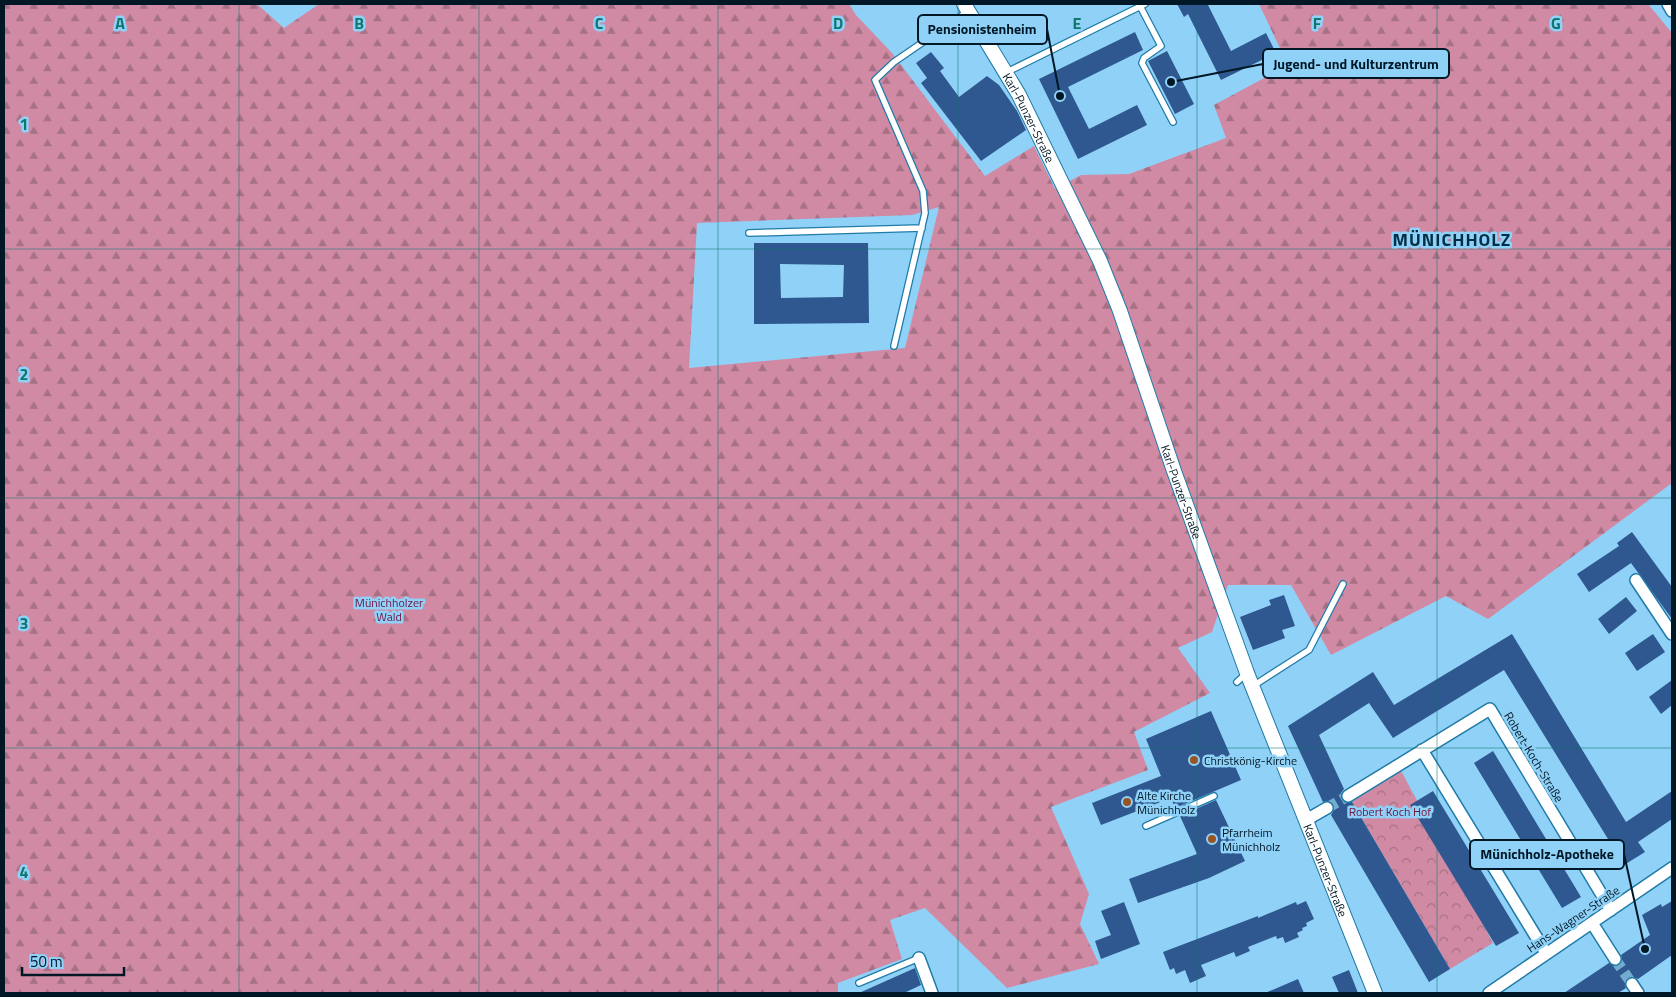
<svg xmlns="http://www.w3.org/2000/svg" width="1676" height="997" viewBox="0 0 1676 997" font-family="'Titillium Web',sans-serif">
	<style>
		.forest { fill: url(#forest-firs); fill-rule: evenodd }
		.park { fill: url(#park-crowns) }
		.building { fill: #2e588f; fill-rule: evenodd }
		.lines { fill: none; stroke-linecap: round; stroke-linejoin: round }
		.minor-tunnel { stroke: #73acce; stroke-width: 11; stroke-dasharray: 11 5.5; stroke-linecap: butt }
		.service-casing { stroke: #207ba7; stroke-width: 8 }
		.minor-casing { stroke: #207ba7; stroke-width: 14 }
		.tertiary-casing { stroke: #207ba7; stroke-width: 16 }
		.service { stroke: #fff; stroke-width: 5.5 }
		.minor { stroke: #fff; stroke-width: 11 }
		.tertiary { stroke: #fff; stroke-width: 14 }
		.grid { fill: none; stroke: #0f766e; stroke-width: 1; stroke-opacity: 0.55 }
		.poi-dot { fill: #975621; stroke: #90d1f8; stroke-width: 2 }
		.labels { text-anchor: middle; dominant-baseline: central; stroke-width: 5; stroke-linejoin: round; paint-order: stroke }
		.street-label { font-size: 12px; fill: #001826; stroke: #90d1f8 }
		.park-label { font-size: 12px; fill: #711442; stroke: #90d1f8 }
		.poi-label { font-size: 12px; fill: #001826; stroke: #90d1f8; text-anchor: start }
		.district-label { font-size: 18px; font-weight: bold; letter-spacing: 1px; fill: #002f46; stroke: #90d1f8 }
		.grid-label { font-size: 16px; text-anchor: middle; font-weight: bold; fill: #0f766e; stroke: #90d1f8; stroke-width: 5; stroke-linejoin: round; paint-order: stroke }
		.leader { fill: none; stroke: #001826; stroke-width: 2 }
		.callout-dot { fill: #001826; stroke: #90d1f8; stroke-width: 2 }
		.callout { fill: #90d1f8; stroke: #001826; stroke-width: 2 }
		.callout-label { font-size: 14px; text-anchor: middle; font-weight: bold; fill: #001826 }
	</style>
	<defs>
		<pattern id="forest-firs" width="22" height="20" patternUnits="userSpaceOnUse" patternTransform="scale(1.25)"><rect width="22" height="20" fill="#d08aa4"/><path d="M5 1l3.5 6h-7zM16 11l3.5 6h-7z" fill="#a67085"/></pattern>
		<pattern id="park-crowns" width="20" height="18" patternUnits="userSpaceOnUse" patternTransform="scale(1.25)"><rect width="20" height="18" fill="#d08aa4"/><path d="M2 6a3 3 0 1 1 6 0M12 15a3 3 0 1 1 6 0" fill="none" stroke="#a67085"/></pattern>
	</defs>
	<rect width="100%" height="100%" fill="#90d1f8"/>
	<!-- forest -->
	<path class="forest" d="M4 4H257L284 28 319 4H849L856 15 892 53 985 176 1034 146 1055 189 1081 175 1129 174 1226 138 1214 105 1288 65 1259 4H1648L1672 33V483L1488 619 1446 596 1331 655 1291 585H1228L1212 632 1178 648 1210 693 1134 732 1148 770 1051 807 1089 894 1080 924 1099 964 1007 988 925 908 890 920 902 959 838 983V993H4ZM939 207 905 348 689 368 697 223 912 215Z"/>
	<!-- park -->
	<path class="park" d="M1398 765 1493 943 1450 969 1352 802Z"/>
	<!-- building -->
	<path class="building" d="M1177 4H1210L1208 5 1231 51 1266 33 1276 53 1221 80 1188 14 1184 17Z
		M1135 32 1143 50 1068 87 1089 129 1137 105 1147 125 1078 159 1039 79Z
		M1167 51 1194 104 1175 114 1148 61Z
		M931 52 944 68 940 71 959 97 987 76 999 85 1017 111 1026 130 981 161 921 83 927 78 916 63Z
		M754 243H868L869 323 754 324ZM780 264 844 265 843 297 781 298Z
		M1632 532 1672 587V619L1631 563 1589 592 1577 574 1619 546 1617 543Z
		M1284 595 1295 626 1282 630 1285 638 1253 650 1240 617 1271 605 1269 600Z
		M1626 597 1637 611 1609 634 1598 619Z
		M1512 634 1626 822 1672 791V819L1638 842 1645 852 1624 865 1504 670 1393 738 1369 703 1319 735 1344 789 1341 793V799L1345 803 1352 802 1450 969 1429 982 1331 815 1334 809 1333 804 1328 801 1323 802 1288 726 1373 672 1394 705Z
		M1653 634 1665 652 1637 671 1625 653Z
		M1672 680V705L1661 714 1649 697Z
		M1211 711 1241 780 1175 808 1171 798 1101 825 1092 803 1161 776 1146 739Z
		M1493 751 1581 897 1562 908 1474 763Z
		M1433 791 1519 933 1496 946 1410 805Z
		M1216 800 1245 861 1209 878 1138 903 1129 879 1197 854 1180 816Z
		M1306 901 1314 919 1306 923 1307 926 1302 928 1303 930 1297 933 1299 937 1285 943 1283 937 1277 939 1276 936 1248 947 1250 951 1236 957 1234 952 1201 965 1206 976 1190 983 1185 970 1176 974 1174 968 1170 970 1163 952 1258 916V918L1296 902 1297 905Z
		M1672 901V955L1638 979 1632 977 1627 978 1625 984 1626 988 1618 993H1564L1609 963 1615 966 1619 965 1622 959 1621 955 1650 935 1642 915 1661 904 1662 907Z
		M1124 902 1140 944 1101 959 1095 941 1111 935 1101 911Z
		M915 968 921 985 904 993H859Z
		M1349 970 1358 993H1339L1332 977Z
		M1298 979 1304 993H1265Z"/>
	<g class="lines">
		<!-- minor-tunnel -->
		<path class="minor-tunnel" d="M1327 808 1348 796
			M1615 959 1632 984"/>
		<defs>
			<path id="service" d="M1140 6 1161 46 1144 58 1142 63 1173 122
				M1007 72 1145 4
				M749 233 922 228
				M894 346 925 213 923 191 875 80 894 62 967 12
				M1237 682 1247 673
				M1253 686 1309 650 1343 584
				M1146 826 1214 796
				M859 983 919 958"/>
			<path id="minor" d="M1668 4 1672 11
				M1636 580 1672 634
				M1422 750 1546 953
				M1348 796 1490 709 1611 910
				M1306 820 1327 808
				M1592 923 1615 959
				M919 958 932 993
				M1632 984 1638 993
				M1489 993 1672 868"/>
			<g id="tertiary">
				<path id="s1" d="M964 4 1019 95 1100 261 1120 311 1174 471 1247 673 1375 993"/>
			</g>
		</defs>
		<!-- service casing -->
		<use href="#service" class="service-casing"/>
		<!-- minor casing -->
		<use href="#minor" class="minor-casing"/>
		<!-- tertiary casing -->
		<use href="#tertiary" class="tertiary-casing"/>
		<!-- service -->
		<use href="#service" class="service"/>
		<!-- minor -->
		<use href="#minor" class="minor"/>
		<!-- tertiary -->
		<use href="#tertiary" class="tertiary"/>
	</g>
	<!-- grid -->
	<path class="grid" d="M239 4V993M479 4V993M718 4V993M958 4V993M1197 4V993M1437 4V993M4 249H1672M4 498H1672M4 748H1672"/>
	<!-- markers -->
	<g class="poi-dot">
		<circle cx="1194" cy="760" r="5"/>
		<circle cx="1127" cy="802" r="5"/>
		<circle cx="1212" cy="839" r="5"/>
	</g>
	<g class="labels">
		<!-- street labels -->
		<g class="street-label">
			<text stroke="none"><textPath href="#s1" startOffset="131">Karl-Punzer-Straße</textPath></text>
			<text stroke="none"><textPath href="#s1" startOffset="536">Karl-Punzer-Straße</textPath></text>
			<text transform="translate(1534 757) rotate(59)">Robert-Koch-Straße</text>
			<text stroke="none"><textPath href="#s1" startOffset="941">Karl-Punzer-Straße</textPath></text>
			<text transform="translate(1573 919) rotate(-34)">Hans-Wagner-Straße</text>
		</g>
		<!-- park labels -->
		<g class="park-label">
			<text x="389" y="602">Münichholzer<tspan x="389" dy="14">Wald</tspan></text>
			<text x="1390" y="811">Robert Koch Hof</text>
		</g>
		<!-- poi labels -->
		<g class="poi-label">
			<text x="1204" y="760">Christkönig-Kirche</text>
			<text x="1137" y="795">Alte Kirche<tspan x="1137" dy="14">Münichholz</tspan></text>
			<text x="1222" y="832">Pfarrheim<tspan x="1222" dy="14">Münichholz</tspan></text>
		</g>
		<!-- district labels -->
		<g class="district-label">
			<text x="1452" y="239">MÜNICHHOLZ</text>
		</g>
	</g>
	<g class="grid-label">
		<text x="120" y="29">A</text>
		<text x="359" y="29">B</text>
		<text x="599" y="29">C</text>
		<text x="838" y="29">D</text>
		<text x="1077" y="29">E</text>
		<text x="1317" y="29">F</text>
		<text x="1556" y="29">G</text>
		<text x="24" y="130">1</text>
		<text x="24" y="380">2</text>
		<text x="24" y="629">3</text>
		<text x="24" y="878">4</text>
	</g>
	<!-- callouts -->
	<path class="leader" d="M1060 96L1047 29M1171 82L1263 64M1645 949L1624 854"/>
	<g class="callout-dot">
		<circle cx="1060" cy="96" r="5"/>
		<circle cx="1171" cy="82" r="5"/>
		<circle cx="1645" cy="949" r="5"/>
	</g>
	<g class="callout">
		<rect x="918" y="15" width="129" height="29" rx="5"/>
		<rect x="1263" y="49" width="186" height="29" rx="5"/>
		<rect x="1470" y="840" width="154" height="29" rx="5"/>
	</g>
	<g class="callout-label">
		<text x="982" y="34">Pensionistenheim</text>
		<text x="1356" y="69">Jugend- und Kulturzentrum</text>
		<text x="1547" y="859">Münichholz-Apotheke</text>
	</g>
	<!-- border -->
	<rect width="1676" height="997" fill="none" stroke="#001826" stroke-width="10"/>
	<!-- scale -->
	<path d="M22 967v8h102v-8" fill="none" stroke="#001826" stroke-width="2.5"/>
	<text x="30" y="967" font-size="15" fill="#001826" stroke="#90d1f8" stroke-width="4" paint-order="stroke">50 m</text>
</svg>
